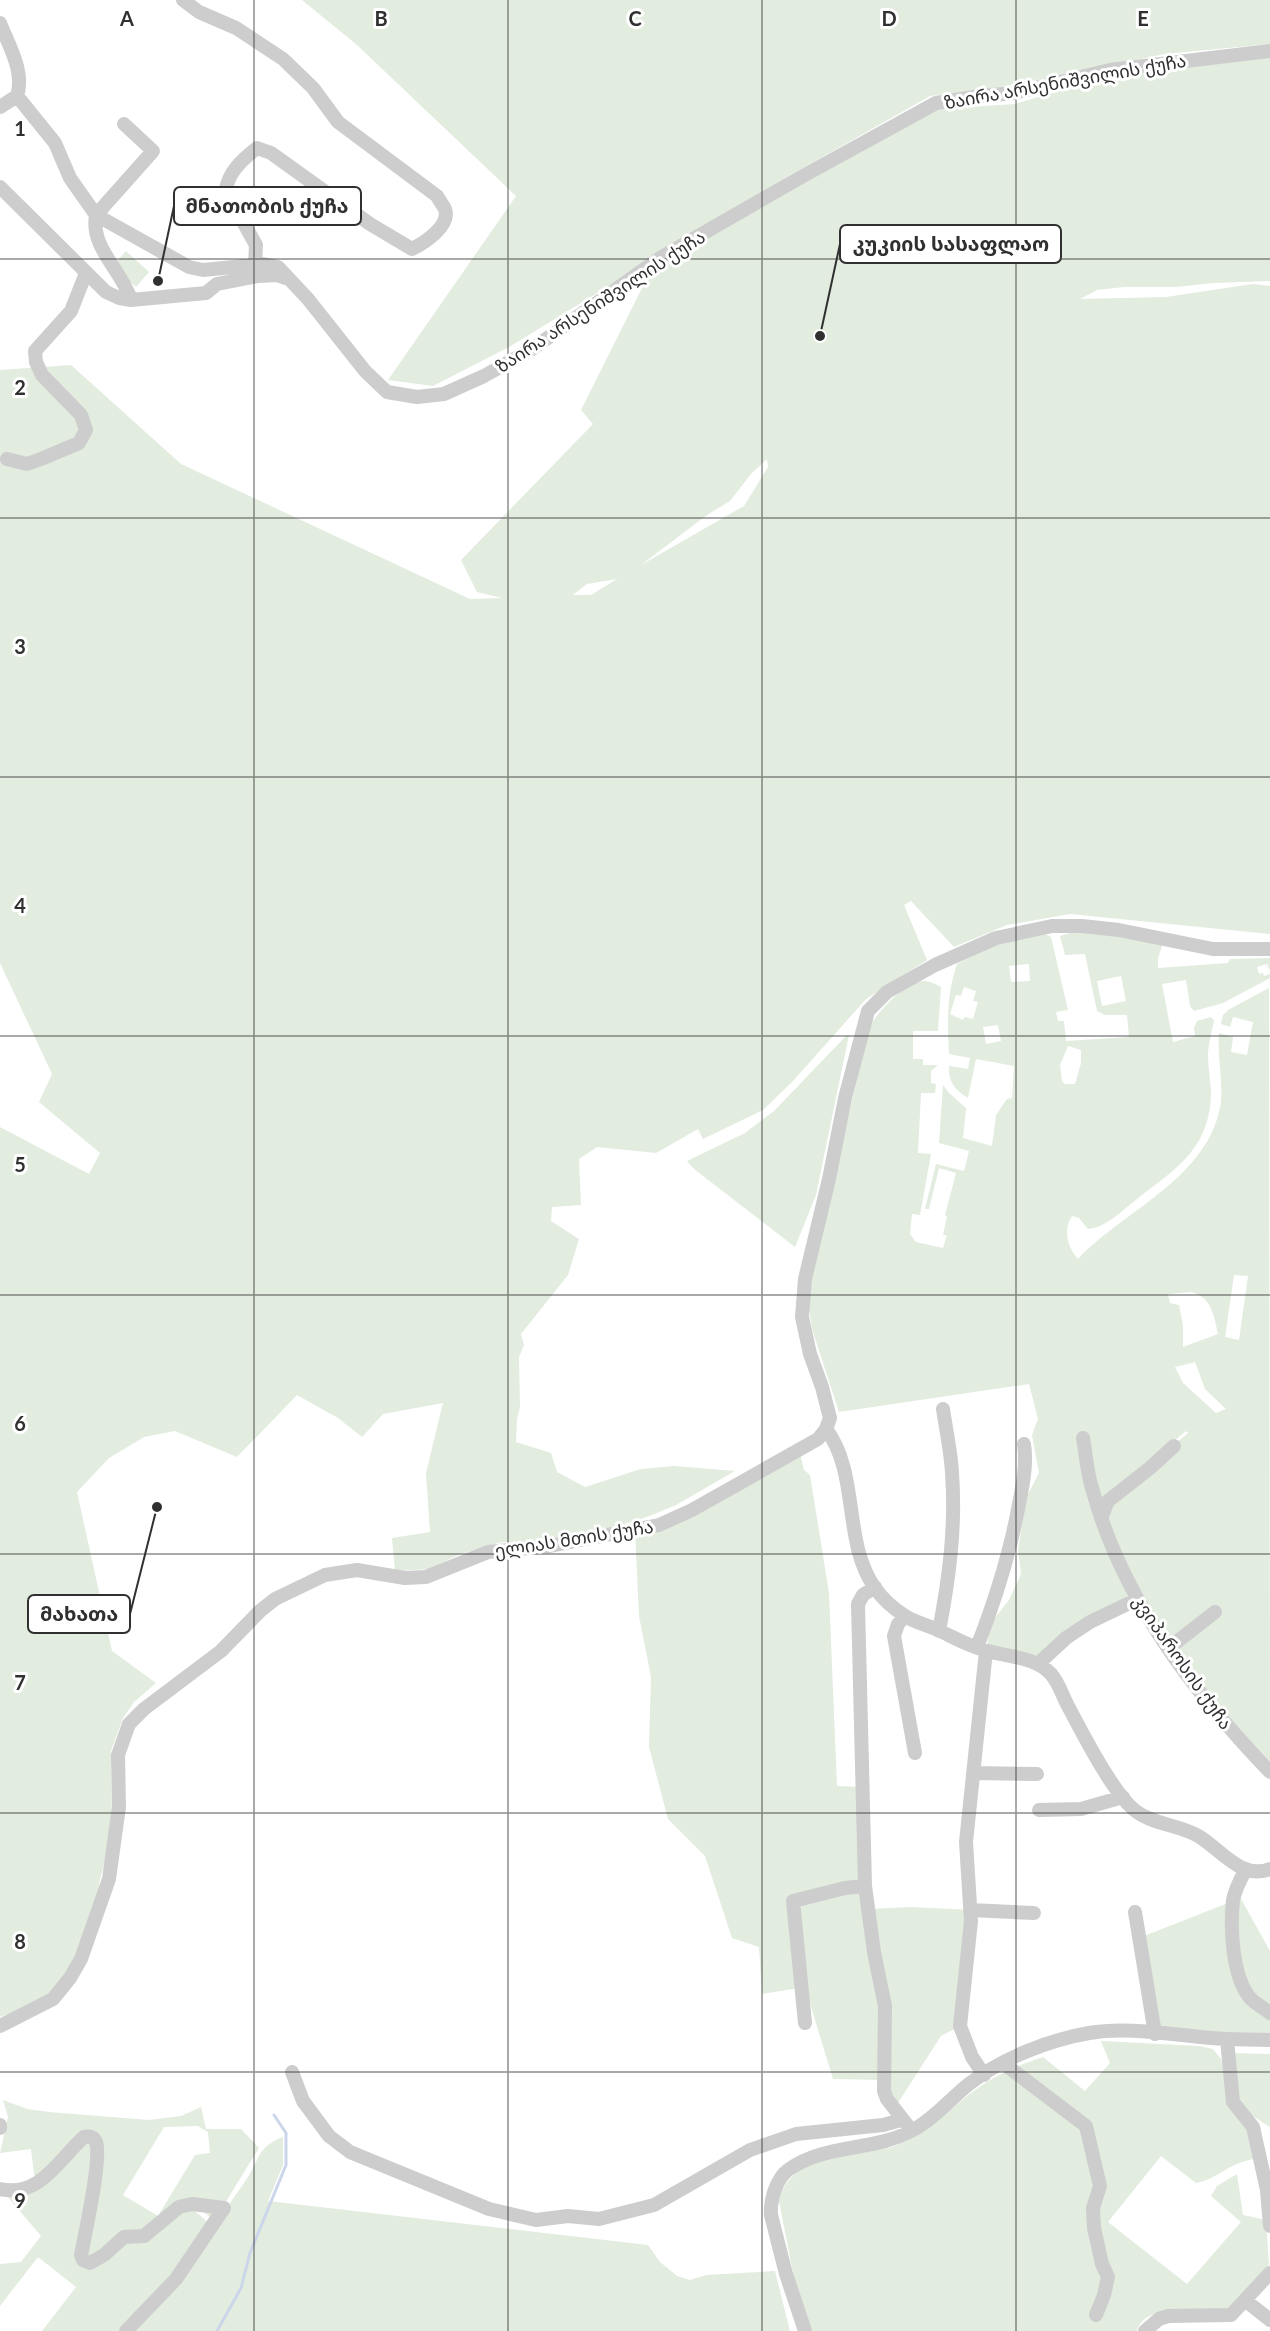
<svg xmlns="http://www.w3.org/2000/svg" width="1270" height="2331" viewBox="0 0 1270 2331" font-family="Lato,'Noto Sans Georgian',sans-serif">
	<style>
		.green { fill: #e2ecdf; fill-rule: evenodd }
		.lines { fill: none; stroke-linecap: round; stroke-linejoin: round }
		.stream { stroke: #ccd6ea; stroke-width: 3 }
		.minor { stroke: #cdcdcd; stroke-width: 14 }
		.grid { fill: none; stroke: #303030; stroke-width: 1.5; stroke-opacity: 0.55 }
		.labels { text-anchor: middle; dominant-baseline: central; stroke-width: 6; stroke-linejoin: round; paint-order: stroke }
		.street-label { font-size: 18px; fill: #303030; stroke: #fff }
		.grid-label { font-size: 20px; text-anchor: middle; font-weight: bold; fill: #303030; stroke: #fff; stroke-width: 6; stroke-linejoin: round; paint-order: stroke }
		.leader { fill: none; stroke: #303030; stroke-width: 2 }
		.callout-dot { fill: #303030; stroke: #fff; stroke-width: 2 }
		.callout { fill: #fff; stroke: #303030; stroke-width: 2 }
		.callout-label { font-size: 20px; text-anchor: middle; font-weight: bold; fill: #303030 }
	</style>
	<rect width="100%" height="100%" fill="#fff"/>
	<!-- green -->
	<path class="green" d="M302 0H1270V44L1165 54 996 88 930 96 787 177 509 347 433 386 388 380 516 196 357 45Z
		M1270 51V281L1214 283 1176 287H1124L1097 290 1080 299 1166 297 1253 284 1270 286V934L1070 914 1007 925 954 947 911 901 904 905 927 960 866 999 793 1081 763 1110 703 1139 698 1129 656 1153 597 1147 579 1159 581 1205 552 1207 551 1221 579 1239 568 1275 521 1334 524 1345 519 1357 520 1407 517 1419 516 1442 551 1453 557 1472 585 1487 641 1469 674 1466 735 1471 676 1505 647 1517 592 1534 534 1542H502L458 1555 430 1569 395 1571 392 1538 430 1532 426 1473 443 1403 383 1414 362 1437 338 1418 297 1395 237 1457 175 1431 144 1437 109 1458 77 1492 112 1651 156 1683 134 1702 123 1718 111 1751 112 1831 99 1884 97 1901 70 1970 49 1995 34 2006 0 2017V1127L89 1174 100 1153 39 1102 52 1074 0 963V370L71 365 181 464 470 599 502 598 477 592 461 560 593 424 581 410 653 266 938 109 1015 104 1108 75ZM767 459 768 467 744 506 641 565 707 515 730 501 751 474ZM617 579 591 595H573L587 584Z
		M126 251 149 272 136 287 113 266Z
		M1077 931 1163 943 1158 958V968L1228 963 1230 959 1270 958V971L1267 964 1257 967 1259 974 1263 973 1264 976 1270 974V978L1223 1003 1194 1011 1190 1006 1186 980 1162 984 1173 1042 1195 1036 1194 1028 1197 1021 1211 1017 1214 1020C1212 1032 1208 1044 1208 1056 1208 1069 1211 1081 1211 1093 1210 1147 1178 1168 1138 1198 1124 1209 1106 1228 1088 1229L1079 1218 1072 1216C1063 1229 1067 1247 1078 1259 1125 1209 1210 1178 1221 1102 1223 1081 1217 1056 1219 1033L1233 1037 1231 1052 1247 1055 1253 1022 1233 1017 1230 1027 1221 1024 1223 1015 1228 1010 1269 988 1270 1772 1250 1752 1138 1599 1039 1663 986 1651 991 1623 1009 1600 1021 1574 1018 1550 1027 1496 1039 1473 1032 1435 1038 1419 1029 1384 839 1412 812 1329 809 1308 811 1273 870 1025C882 1008 898 990 918 982 925 979 934 983 941 987L938 1031H913V1059H923V1065H938L931 1071V1083L936 1084 935 1093H921L918 1153 931 1154 920 1215 912 1214 910 1234 916 1242 943 1248 947 1235H943L947 1216 945 1215 956 1173 939 1168 929 1209H925L936 1164 964 1171 969 1151 939 1143 943 1085 949 1093 966 1108 963 1138 992 1146 996 1115 1007 1099 1012 1098 1014 1066 976 1059 968 1098C955 1090 948 1082 949 1066L968 1069 970 1058 949 1054C947 1023 947 993 957 964 975 954 1033 923 1051 937L1068 1010 1056 1012 1058 1021H1064L1066 1041 1129 1037 1127 1015H1105L1097 1011 1085 954 1065 955 1060 936ZM1029 964 1030 981 1011 982 1009 966ZM1121 976 1126 1001 1102 1006 1097 981ZM964 987 976 991 973 1001 978 1002 973 1019 965 1017 963 1020 950 1014 956 995 961 996ZM998 1025 1001 1041 986 1044 983 1027ZM1068 1046 1081 1050V1063L1075 1084H1065L1062 1081 1060 1065ZM1234 1275 1248 1276 1239 1340 1225 1337ZM1192 1292C1212 1298 1214 1316 1218 1334L1183 1347V1325L1179 1305 1170 1303 1168 1294ZM1195 1362 1205 1389 1226 1409 1216 1413 1183 1383 1175 1367ZM1186 1431 1188 1433 1108 1501 1106 1496Z
		M849 1035 816 1195 795 1247 694 1169 687 1161 745 1133 774 1111 846 1036Z
		M799 1449 804 1470 810 1475 829 1593 837 1786 862 1787 869 1909 911 1907 971 1910 960 2026 941 2036 894 2109 884 2080 833 2079 805 1987 762 1994 759 1947 732 1938 705 1856 668 1819 649 1747 651 1677 639 1616 635 1530 659 1525Z
		M1236 1890 1270 1951V2040L1155 2034 1139 1938 1233 1901Z
		M1101 2041 1199 2046 1213 2049 1221 2059 1230 2102 1250 2127 1255 2159C1230 2162 1218 2179 1196 2183L1161 2156 1108 2222 1187 2284 1241 2222 1211 2196 1217 2186 1237 2174 1243 2215 1266 2220 1269 2265 1232 2307 1225 2311C1203 2311 1143 2302 1137 2331H812L794 2278 779 2201C792 2149 855 2159 895 2146 928 2134 952 2105 981 2086 1000 2073 1022 2064 1043 2057L1085 2091 1110 2063Z
		M1230 2053 1270 2054V2127L1240 2108Z
		M3 2100 27 2109 49 2112 149 2120 181 2116 201 2107 206 2129H241L259 2148 214 2221 192 2202 161 2221 85 2258 101 2144 90 2134 35 2182 31 2149 0 2153 8 2117ZM198 2126 208 2132 210 2153 195 2155 158 2216 123 2195 164 2127Z
		M283 2137V2165L268 2201 648 2245 660 2262 677 2276 690 2280 706 2275 775 2271 790 2331H129C170 2280 212 2231 248 2177 260 2157 259 2146 283 2137Z
		M85 2139 94 2145 78 2257 83 2268H89C121 2244 154 2221 191 2208L210 2224 178 2270 122 2331H42L76 2287 38 2257 0 2306V2264L21 2262 41 2236 7 2196 23 2192Z"/>
	<g class="lines">
		<!-- stream -->
		<path class="stream" d="M217 2331 241 2288 250 2253 286 2165V2133L274 2115"/>
		<!-- minor -->
		<path class="minor" d="M183 0 199 12 236 28 283 59 313 88 338 122 437 196C439 200 443 205 445 209 451 226 424 243 412 249L370 224 271 153 257 148C243 159 227 173 226 191L256 245 255 264
			M0 23C9 46 25 72 17 96
			M17 96 55 143 70 178 96 215 189 267 203 270 263 264 278 267 308 299 365 371 387 392 417 397 444 394 484 376 532 349 660 258 803 176 936 103 980 96 1014 93 1110 70 1270 51
			M0 107 17 96
			M124 124 153 151 96 215C90 248 122 270 131 300
			M0 187 106 292 119 298 131 300 206 293 217 284 258 276 277 275 286 278
			M7 459 27 464 41 459 79 443 86 430 81 415 42 375 36 362 35 351 71 311 86 273
			M826 1429C860 1474 842 1541 875 1588 882 1598 894 1609 905 1616 914 1622 927 1625 938 1630 955 1638 970 1647 988 1651 1009 1657 1036 1657 1051 1674 1059 1683 1062 1695 1068 1706 1082 1732 1114 1796 1137 1812 1155 1825 1181 1825 1200 1837 1222 1851 1242 1880 1270 1869
			M1083 1438C1086 1455 1087 1472 1092 1488 1121 1597 1193 1692 1270 1772
			M1101 1518 1108 1501 1150 1468 1174 1446
			M875 1587 863 1595 858 1604 865 1886 874 1952 885 2006 884 2091 887 2099 908 2126
			M905 1616 898 1624 894 1636 915 1753
			M939 1631C949 1579 956 1527 952 1473 951 1452 946 1430 943 1409
			M977 1647C995 1601 1010 1554 1019 1504 1023 1484 1027 1464 1024 1444
			M1169 1648 1215 1612
			M1039 1663 1066 1638 1090 1622 1138 1599
			M973 1773 1037 1774
			M1039 1810 1081 1809 1123 1797
			M1245 1871C1240 1880 1235 1890 1233 1900 1230 1928 1232 1978 1251 1999 1256 2004 1264 2008 1270 2013
			M971 1910 1034 1913
			M1135 1912 1155 2034
			M805 2023 793 1901 845 1888 865 1886
			M0 2026 53 1999 70 1978 81 1959 109 1879 119 1807 118 1755 129 1724 144 1709 221 1651 260 1611 275 1599 325 1575 357 1570 405 1578 426 1577 488 1552 550 1546 659 1525 692 1510 818 1439 826 1429 830 1418 822 1387 810 1354 802 1317 805 1279 829 1179 845 1098 868 1011 887 992 935 965 996 938 1052 926H1082L1119 930 1213 949H1270
			M1227 2040 1233 2102 1253 2127 1267 2190 1270 2226
			M1003 2063 1086 2126 1100 2186 1093 2208 1094 2228 1102 2264 1108 2277 1104 2295 1096 2315
			M292 2072 303 2101 329 2136 350 2152 489 2209 536 2220 568 2216 599 2219 654 2205 750 2150 796 2134 883 2125 901 2120
			M984 2075 972 2057 960 2026 971 1921 966 1842 986 1651
			M0 2125V2128
			M0 2189C40 2198 59 2159 84 2137 90 2136 93 2136 96 2142 102 2158 85 2234 81 2255L83 2260 90 2263 104 2255 124 2237 144 2236 179 2207 192 2204 224 2208 176 2279 126 2331
			M1246 2301 1270 2320
			M805 2331 786 2274 771 2215C770 2201 776 2179 788 2170 825 2143 874 2152 913 2130 934 2119 950 2099 969 2084 1001 2059 1048 2040 1089 2033 1128 2026 1172 2035 1211 2038 1231 2040 1250 2039 1270 2040
			M1145 2331 1159 2319 1168 2316 1231 2315 1270 2273"/>
	</g>
	<!-- grid -->
	<path class="grid" d="M254 0V2331M508 0V2331M762 0V2331M1016 0V2331M0 259H1270M0 518H1270M0 777H1270M0 1036H1270M0 1295H1270M0 1554H1270M0 1813H1270M0 2072H1270"/>
	<g class="labels">
		<!-- street labels -->
		<g class="street-label">
			<text transform="translate(1065 81) rotate(-10)">ზაირა არსენიშვილის ქუჩა</text>
			<text transform="translate(600 301) rotate(-33)">ზაირა არსენიშვილის ქუჩა</text>
			<text transform="translate(574 1538) rotate(-9)">ელიას მთის ქუჩა</text>
			<text transform="translate(1183 1662) rotate(55)">კვიპაროსის ქუჩა</text>
		</g>
	</g>
	<g class="grid-label">
		<text x="127" y="26">A</text>
		<text x="381" y="26">B</text>
		<text x="635" y="26">C</text>
		<text x="889" y="26">D</text>
		<text x="1143" y="26">E</text>
		<text x="20" y="136">1</text>
		<text x="20" y="395">2</text>
		<text x="20" y="654">3</text>
		<text x="20" y="913">4</text>
		<text x="20" y="1172">5</text>
		<text x="20" y="1431">6</text>
		<text x="20" y="1690">7</text>
		<text x="20" y="1949">8</text>
		<text x="20" y="2208">9</text>
	</g>
	<!-- callouts -->
	<path class="leader" d="M158 281L174 206M820 336L840 244M157 1507L130 1614"/>
	<g class="callout-dot">
		<circle cx="158" cy="281" r="6"/>
		<circle cx="820" cy="336" r="6"/>
		<circle cx="157" cy="1507" r="6"/>
	</g>
	<g class="callout">
		<rect x="174" y="187" width="187" height="38" rx="6"/>
		<rect x="840" y="225" width="221" height="38" rx="6"/>
		<rect x="28" y="1595" width="102" height="38" rx="6"/>
	</g>
	<g class="callout-label">
		<text x="267" y="213">მნათობის ქუჩა</text>
		<text x="951" y="251">კუკიის სასაფლაო</text>
		<text x="79" y="1621">მახათა</text>
	</g>
</svg>
